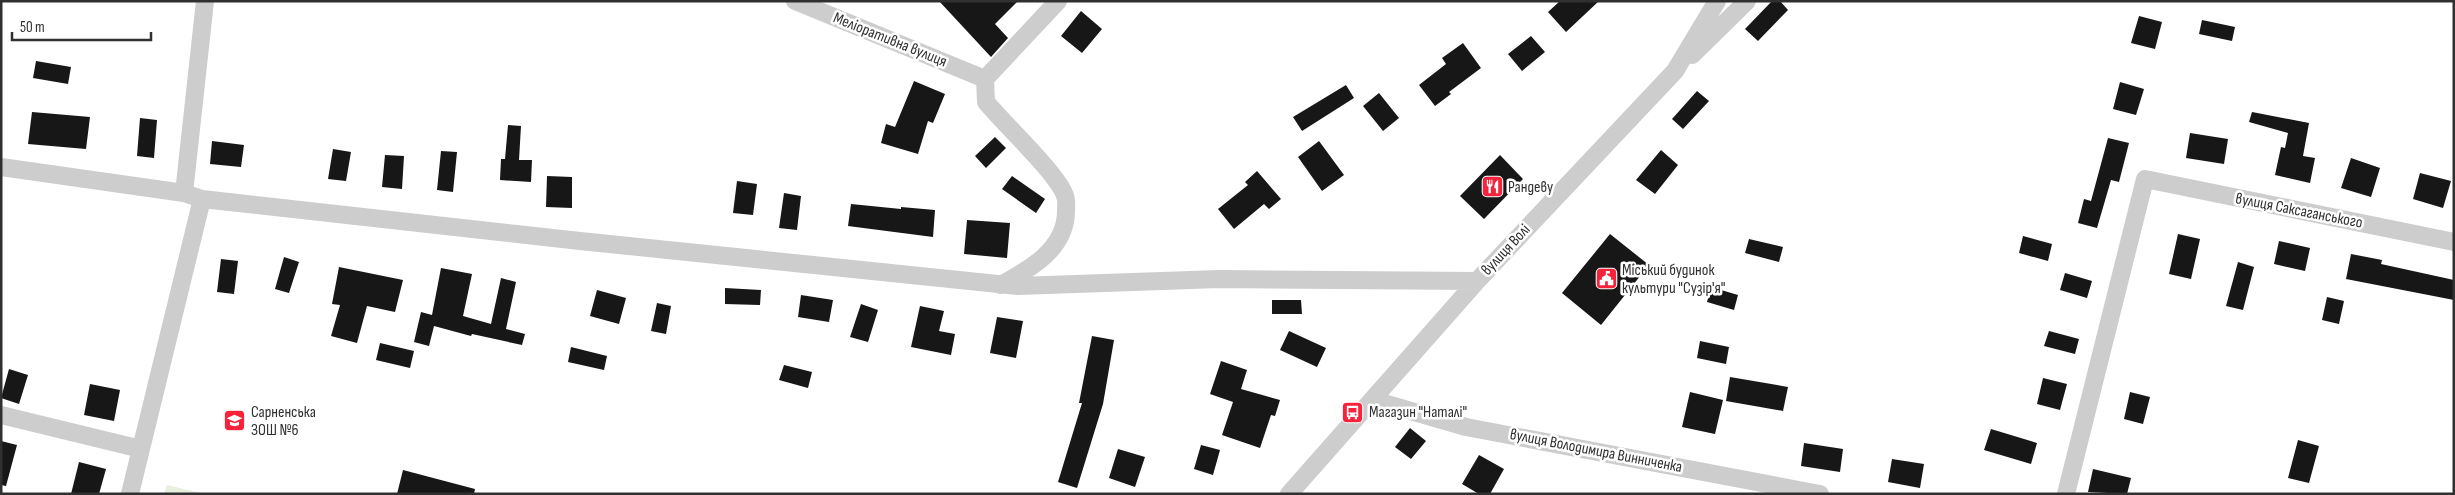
<svg xmlns="http://www.w3.org/2000/svg" width="2455" height="495" viewBox="0 0 2455 495" font-family="'Sofia Sans Condensed',sans-serif">
	<style>
		.green { fill: #e7efdd }
		.building { fill: #171717 }
		.lines { fill: none; stroke-linecap: round; stroke-linejoin: round }
		.minor { stroke: #cdcdcd; stroke-width: 18 }
		.labels { text-anchor: middle; dominant-baseline: central; stroke-width: 5; stroke-linejoin: round; paint-order: stroke }
		.street-label { font-size: 16px; fill: #303030; stroke: #fff }
		.poi-label { font-size: 16px; fill: #303030; stroke: #fff; text-anchor: start }
	</style>
	<rect width="100%" height="100%" fill="#fff"/>
	<!-- green -->
	<path class="green" d="M167 485 205 494H164Z"/>
	<!-- building -->
	<path class="building" d="M939 1H1018L995 24 1008 38 991 57Z
		M1560 1H1599L1566 32 1548 12Z
		M1772 1H1780L1788 10 1758 41 1745 29Z
		M1081 11 1102 29 1082 53 1061 36Z
		M2139 16 2162 22 2155 49 2131 43Z
		M2202 20 2235 27 2232 41 2199 34Z
		M1531 36 1545 52 1522 71 1508 54Z
		M1463 43 1481 68 1449 92 1451 94 1435 106 1419 85 1446 64 1442 58Z
		M36 61 71 67 68 84 33 78Z
		M914 81 945 94 933 123 928 121 918 154 881 143 886 124 895 127Z
		M2120 82 2144 89 2136 115 2113 109Z
		M1346 85 1354 98 1302 131 1293 117Z
		M1697 91 1709 101 1683 129 1672 119Z
		M1379 93 1399 118 1383 131 1363 106Z
		M32 112 90 117 86 149 28 144Z
		M2252 112 2309 123 2303 156 2315 158 2310 183 2275 175 2281 147 2285 148 2288 133 2249 122Z
		M140 118 157 120 154 158 137 156Z
		M508 125 521 126 519 160H532L531 182 500 180 501 159H505Z
		M2190 133 2228 139 2224 164 2186 158Z
		M995 137 1006 148 986 168 975 156Z
		M2108 138 2129 143 2119 182 2111 180 2097 228 2078 223 2084 199 2091 201Z
		M212 141 244 145 241 167 210 164Z
		M1319 141 1344 175 1322 191 1298 157Z
		M333 149 351 152 346 181 328 179Z
		M1661 150 1678 165 1655 194 1636 180Z
		M441 151 457 152 453 192 437 190Z
		M385 155 404 156 402 189 382 187Z
		M1500 155 1523 179 1484 219 1460 196Z
		M2351 158 2380 168 2371 197 2341 188Z
		M1257 171 1281 199 1269 209 1264 204 1234 229 1218 209 1248 185 1245 182Z
		M2420 173 2451 181 2443 208 2413 199Z
		M547 176 572 177V208L546 207Z
		M1012 176 1045 199 1036 213 1002 189Z
		M737 181 757 184 753 215 733 213Z
		M784 193 801 196 797 230 779 228Z
		M851 204 901 209V207L935 210 933 237 848 226Z
		M967 220 1010 223 1007 258 964 254Z
		M1610 234 1649 265 1601 325 1562 293Z
		M2178 234 2200 239 2191 279 2169 274Z
		M2023 236 2052 244 2048 261 2019 253Z
		M1749 239 1783 247 1779 262 1745 253Z
		M2279 241 2310 248 2305 271 2274 264Z
		M2351 254 2382 260 2381 264 2454 280V300L2346 279Z
		M284 257 299 262 289 293 275 289Z
		M221 259 238 261 234 294 217 292Z
		M2238 262 2254 267 2243 310 2226 306Z
		M339 267 403 280 395 312 367 306 357 343 331 336 340 305 332 304Z
		M441 268 472 274 463 316 491 324 501 278 516 282 506 329 525 334 522 345 472 334 471 336 434 326 429 346 414 342 421 312 432 315Z
		M2065 273 2092 281 2087 298 2060 290Z
		M1711 287 1738 295 1734 310 1707 302Z
		M725 288 761 290 760 305 725 304Z
		M597 290 626 298 619 324 590 316Z
		M801 295 833 300 829 322 798 317Z
		M2327 297 2344 301 2339 324 2322 320Z
		M1272 300H1301L1302 314H1272Z
		M657 303 671 306 666 334 651 331Z
		M861 304 878 310 868 342 850 337Z
		M920 306 944 311 939 331 955 334 951 355 911 347Z
		M997 317 1023 321 1016 358 990 353Z
		M1289 331 1326 348 1317 367 1280 350Z
		M2049 331 2079 339 2075 354 2044 346Z
		M1092 336 1114 340 1103 404 1077 488 1058 482 1082 403H1079Z
		M1700 341 1729 347 1726 364 1697 358Z
		M380 343 414 351 410 368 376 360Z
		M571 347 607 356 604 370 568 362Z
		M1221 361 1247 370 1241 389 1280 400 1275 416 1271 415 1260 448 1222 435 1233 402 1210 394Z
		M784 365 812 372 808 388 779 380Z
		M9 369 28 375 19 404 1 398Z
		M1730 377 1788 387 1783 411 1726 401Z
		M2043 378 2067 384 2060 410 2037 404Z
		M90 384 120 390 114 421 84 415Z
		M1690 392 1723 400 1715 434 1682 427Z
		M2130 392 2150 397 2143 424 2124 419Z
		M1410 428 1426 441 1411 459 1395 447Z
		M1991 429 2037 443 2031 464 1984 450Z
		M2298 440 2319 446 2309 483 2288 478Z
		M1 441 17 445 6 486 1 485Z
		M1804 443 1843 449 1840 472 1801 466Z
		M1201 445 1220 450 1213 475 1194 469Z
		M1118 449 1145 457 1135 487 1109 478Z
		M1479 455 1504 469 1490 494H1479L1462 484Z
		M1892 459 1924 464 1920 488 1888 482Z
		M79 462 106 469 99 494H71Z
		M2093 469 2131 478 2127 494 2088 492Z
		M403 470 475 489 474 494H397Z"/>
	<g class="lines">
		<!-- minor -->
		<path class="minor" d="M795 1 985 79
			M1692 55 1747 1
			M1 167 184 193 202 199 580 241 1018 286 1219 279 1477 281
			M184 193 205 1
			M1001 285C1030 269 1066 249 1066 211 1066 207 1067 200 1065 196 1059 175 1003 123 986 102L985 79 1058 1
			M1373 400 1466 427 1820 494
			M1 415 141 449
			M130 494 202 199
			M1289 494 1477 281 1675 71 1717 1
			M2066 494 2145 179 2454 242"/>
	</g>
	<!-- icons -->
	<defs>
		<symbol id="restaurant-square" viewBox="-11 -11 22 22"><rect x="-9" y="-9" width="18" height="18" rx="4" fill="#f6233a" stroke="#fff"/><path d="M-5-6h1v4h1v-4h1v4h1v-4h1v5L-1.5 .5V6h-2V.5L-5-1ZM5-6V6H3V1.5H1.5Q1.5-4 5-6Z" fill="#fff"/></symbol>
		<symbol id="civic-square" viewBox="-11 -11 22 22"><rect x="-9" y="-9" width="18" height="18" rx="4" fill="#f6233a" stroke="#fff"/><path d="M-.6-6.5H3V-4.5H.6V-3L4-1V1h2V6H-6V1h2V-1L-.6-3ZM-1.2 2.5V6h2.4V2.5Z" fill="#fff"/></symbol>
		<symbol id="bus-square" viewBox="-11 -11 22 22"><rect x="-9" y="-9" width="18" height="18" rx="4" fill="#f6233a" stroke="#fff"/><path d="M-5-6H5V4H4V6H2V4H-2V6H-4V4H-5ZM-3.5-4V0h7V-4ZM-3.5 1.2v1.5H-2V1.2ZM2 1.2v1.5H3.5V1.2Z" fill="#fff"/></symbol>
		<symbol id="school-square" viewBox="-11 -11 22 22"><rect x="-9" y="-9" width="18" height="18" rx="4" fill="#f6233a" stroke="#fff"/><path d="M0-5L7-2L0 1L-7-2ZM-4 1L0 2.5L4 1V4Q0 6-4 4Z" fill="#fff"/></symbol>
	</defs>
	<g fill-rule="evenodd">
		<use href="#restaurant-square" x="1480" y="174" width="25" height="25"/>
		<use href="#civic-square" x="1594" y="266" width="25" height="25"/>
		<use href="#bus-square" x="1340" y="400" width="25" height="25"/>
		<use href="#school-square" x="222" y="408" width="25" height="25"/>
	</g>
	<g class="labels">
		<!-- street labels -->
		<g class="street-label">
			<text transform="translate(890 40) rotate(22)">Меліоративна вулиця</text>
			<text transform="translate(2299 211) rotate(11)">вулиця Саксаганського</text>
			<text transform="translate(1506 250) rotate(-47)">вулиця Волі</text>
			<text transform="translate(1596 451) rotate(11)">вулиця Володимира Винниченка</text>
		</g>
		<!-- poi labels -->
		<g class="poi-label">
			<text x="1508" y="187">Рандеву</text>
			<text x="1622" y="270">Міський будинок<tspan x="1622" dy="18">культури "Сузір'я"</tspan></text>
			<text x="251" y="412">Сарненська<tspan x="251" dy="18">ЗОШ №6</tspan></text>
			<text x="1369" y="412">Магазин "Наталі"</text>
		</g>
	</g>
	<!-- border -->
	<rect width="2455" height="495" fill="none" stroke="#303030" stroke-width="5"/>
	<!-- scale -->
	<path d="M12 32v8h139v-8" fill="none" stroke="#303030" stroke-width="2.5"/>
	<text x="20" y="32" font-size="15" fill="#303030" stroke="#ffffff" stroke-width="4" paint-order="stroke">50 m</text>
</svg>
